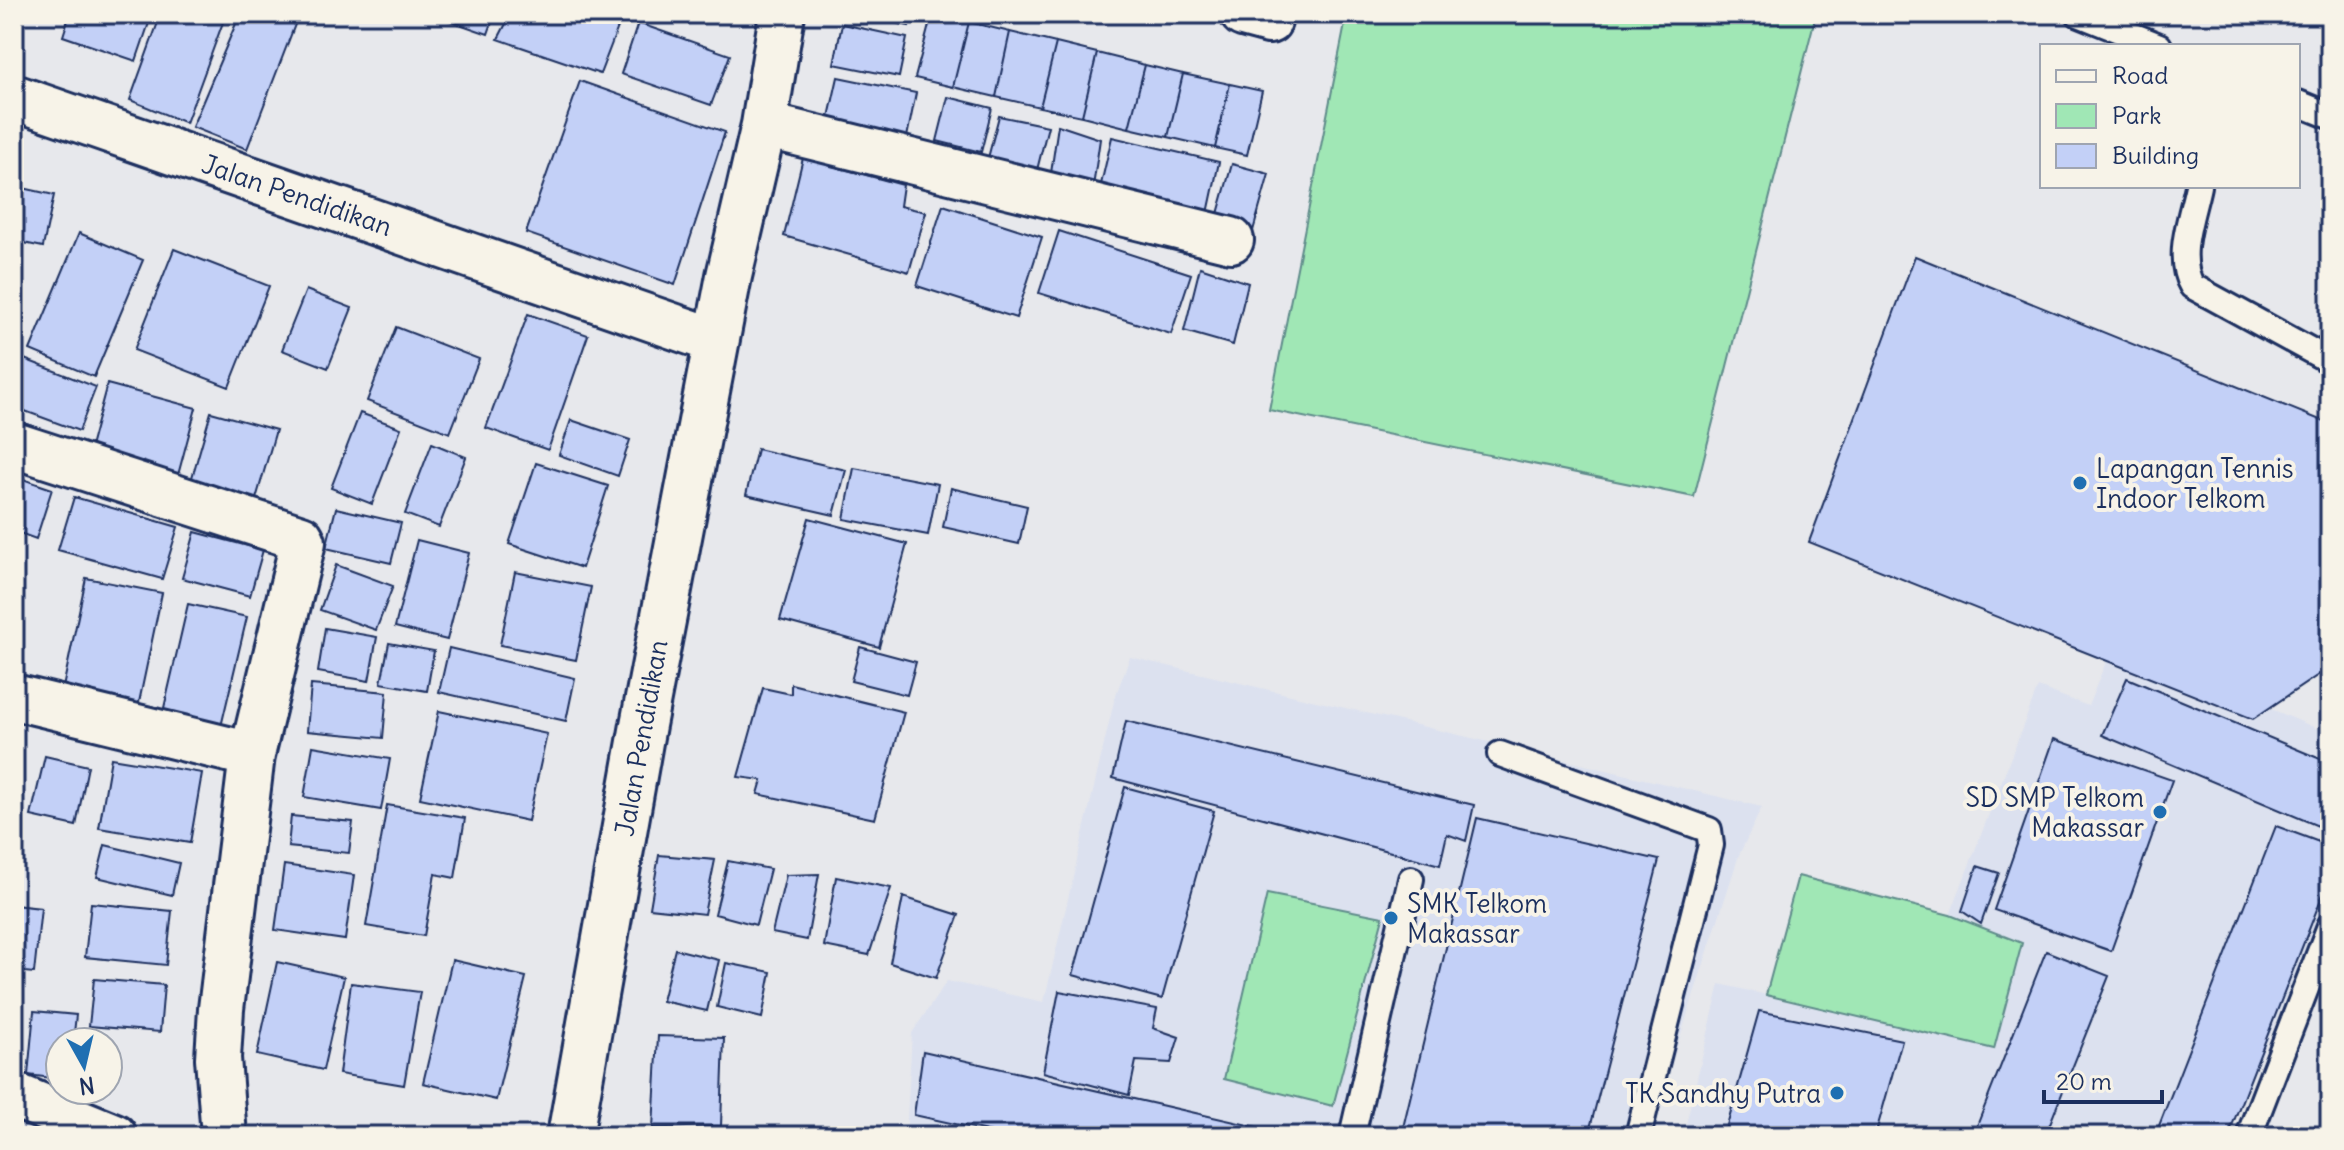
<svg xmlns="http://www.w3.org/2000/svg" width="2344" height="1150" viewBox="0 0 2344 1150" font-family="Delius,sans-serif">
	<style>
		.built { fill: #dce1ef }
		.green { fill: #a0e7b5; stroke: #5e8b8a; stroke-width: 2 }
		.building { fill: #c3d0f7; stroke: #1b2f5e; stroke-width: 2 }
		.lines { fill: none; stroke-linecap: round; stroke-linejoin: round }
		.lane-casing { stroke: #1b2f5e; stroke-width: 30 }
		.street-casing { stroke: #1b2f5e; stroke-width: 50 }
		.lane { stroke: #f7f3e8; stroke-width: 24 }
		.street { stroke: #f7f3e8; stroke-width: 44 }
		.poi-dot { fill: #1f6fb2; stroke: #f7f3e8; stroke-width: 3 }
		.labels { text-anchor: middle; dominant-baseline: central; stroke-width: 8; stroke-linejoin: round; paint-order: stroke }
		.street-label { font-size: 26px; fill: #1b2f5e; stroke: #f7f3e8 }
		.poi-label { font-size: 26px; fill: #1b2f5e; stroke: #f7f3e8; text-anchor: start }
	</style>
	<rect width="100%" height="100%" fill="#e7e8ec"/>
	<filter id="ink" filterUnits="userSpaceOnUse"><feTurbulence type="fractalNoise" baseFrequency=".0125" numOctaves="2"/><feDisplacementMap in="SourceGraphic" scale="16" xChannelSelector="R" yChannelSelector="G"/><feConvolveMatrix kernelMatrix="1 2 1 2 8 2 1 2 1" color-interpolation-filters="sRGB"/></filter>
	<g filter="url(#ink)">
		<!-- built -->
		<path class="built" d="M2114 642 2330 734V890L2228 1136H1683L1720 984 1994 1049 2022 943 1950 915 2038 687 2088 706Z
			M1130 657 1762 807 1739 855 1648 1136H906L912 1033 947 981 1044 1002 1115 697Z"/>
		<!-- green -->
		<path class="green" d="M1347 14H1816L1694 497 1269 410Z
			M1798 876 1950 915 2022 943 1994 1049 1766 995Z
			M1267 894 1383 917 1333 1106 1224 1079Z"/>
		<!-- building -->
		<path class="building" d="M70 14H152L136 61 63 36Z
			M161 14H226L186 123 130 100Z
			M240 14H299L247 149 192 127Z
			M439 14H495L488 34 439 17Z
			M511 14H623L600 74 498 39Z
			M855 14H912L909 26Z
			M932 14 969 22 953 87 915 78Z
			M969 22 1010 32 996 97 953 87Z
			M638 23 730 55 711 105 621 74Z
			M842 24 907 38 899 77 834 64Z
			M1010 32 1056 43 1040 107 996 97Z
			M1056 43 1097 53 1082 116 1040 107Z
			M1097 53 1145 65 1129 128 1082 116Z
			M1145 65 1183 74 1168 137 1129 128Z
			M1183 74 1230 84 1215 148 1168 137Z
			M838 77 916 93 906 142 827 126Z
			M580 81 725 132 675 285 526 233Z
			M1230 84 1262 91 1247 155 1215 148Z
			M948 97 992 108 981 152 937 141Z
			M999 116 1048 126 1037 170 988 158Z
			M1058 125 1100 139 1093 187 1050 180Z
			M1112 137 1219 162 1207 218 1099 193Z
			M803 158 903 185 900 206 926 212 909 272 784 236Z
			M1232 164 1269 174 1251 238 1214 228Z
			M14 186 54 195 43 247 14 241Z
			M943 205 1042 237 1016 318 917 286Z
			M1059 231 1191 274 1171 334 1039 293Z
			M79 233 143 260 94 377 30 350Z
			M174 249 269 286 229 387 134 350Z
			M1915 256 2330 424V667L2253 719 1809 542Z
			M1200 267 1248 283 1233 345 1184 331Z
			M306 290 352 308 328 368 282 350Z
			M528 314 588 335 548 450 486 428Z
			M396 327 479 359 450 433 367 401Z
			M14 355 96 387 79 431 14 407Z
			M107 384 196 408 178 475 89 451Z
			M211 412 276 430 256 499 191 481Z
			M360 413 401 428 372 504 331 488Z
			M571 420 630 440 618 476 559 455Z
			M432 443 466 457 439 527 405 514Z
			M757 449 846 470 834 515 746 495Z
			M536 463 608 486 582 568 509 544Z
			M854 468 938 484 928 535 844 519Z
			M14 476 52 489 36 539 14 531Z
			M951 488 1027 506 1019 544 943 527Z
			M74 497 178 527 162 579 58 550Z
			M336 508 401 523 391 563 326 548Z
			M809 518 907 544 879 647 780 620Z
			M195 532 263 550 250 596 182 578Z
			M417 540 469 553 447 640 395 627Z
			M336 565 393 586 376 630 320 610Z
			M515 572 591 587 576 660 500 645Z
			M86 578 162 593 137 712 61 697Z
			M188 604 247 617 219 735 161 721Z
			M325 628 377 637 369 681 318 672Z
			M389 643 434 651 427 691 381 683Z
			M860 647 916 662 907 695 851 681Z
			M449 648 575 678 566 721 439 692Z
			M2127 678 2330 763V831L2102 735Z
			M791 684 904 712 875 819 758 794 762 780 738 777 763 688 791 694Z
			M311 685 387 692 383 738 307 731Z
			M439 711 547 734 528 821 420 798Z
			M1126 721 1474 805 1466 841 1447 834 1440 865 1113 778Z
			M2054 739 2172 780 2111 951 1994 910Z
			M313 746 390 759 381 810 304 797Z
			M45 756 88 766 76 826 31 816Z
			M111 758 202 773 190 843 99 828Z
			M1125 787 1214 811 1162 999 1073 975Z
			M387 805 465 818 455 878 435 874 424 936 366 926Z
			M291 816 353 822 349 853 288 847Z
			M1477 818 1659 860 1588 1136H1401Z
			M2276 826 2330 846V876L2228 1136H2155Z
			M105 845 179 863 172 895 97 877Z
			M659 855 715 860 704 914 650 908Z
			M728 861 770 869 756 925 715 914Z
			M284 865 354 875 345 940 275 930Z
			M1977 866 1999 873 1981 924 1962 911Z
			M819 874 807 940 772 933 786 875Z
			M836 877 891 888 869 955 824 946Z
			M903 897 959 915 936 978 890 963Z
			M91 903 172 911 166 965 85 957Z
			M14 905 41 908 34 973 14 971Z
			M675 949 719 960 707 1011 662 1001Z
			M2046 951 2109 976 2045 1136H1973Z
			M452 960 526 977 496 1100 423 1083Z
			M277 962 344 977 323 1070 257 1055Z
			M726 963 771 972 762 1018 717 1007Z
			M94 979 164 985 160 1032 89 1026Z
			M351 983 420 992 404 1085 339 1074Z
			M1059 991 1157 1009 1153 1028 1179 1037 1171 1063 1136 1061 1129 1095 1043 1072Z
			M34 1011 76 1015 73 1042H60V1079L28 1075Z
			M1759 1011 1902 1040 1875 1136H1724Z
			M658 1036 724 1038 721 1126 653 1128Z
			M923 1051 1296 1136H1010L914 1115Z"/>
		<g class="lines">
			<defs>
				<path id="lane" d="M2079 14 2159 46
					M2298 103 2330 116
					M2198 186C2192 216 2175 257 2192 286L2330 361
					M1500 754 1709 830 1711 845 1638 1136
					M1352 1136 1411 879
					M2249 1136 2330 926"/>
				<path id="street" d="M1243 14 1269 21
					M14 97 716 341
					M764 125 1231 240
					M14 445 301 538 303 542 252 755 221 1009 218 1058 224 1136
					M14 697 252 755
					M14 1095 114 1136
					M570 1136 643 725 729 276 764 125 782 14"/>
			</defs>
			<!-- lane casing -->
			<use href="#lane" class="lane-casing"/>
			<!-- street casing -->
			<use href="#street" class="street-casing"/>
			<!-- lane -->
			<use href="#lane" class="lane"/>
			<!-- street -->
			<use href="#street" class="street"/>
		</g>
	</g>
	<!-- markers -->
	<g class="poi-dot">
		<circle cx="2080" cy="483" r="8"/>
		<circle cx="2160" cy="812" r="8"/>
		<circle cx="1391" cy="918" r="8"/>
		<circle cx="1837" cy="1093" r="8"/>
	</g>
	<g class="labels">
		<!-- street labels -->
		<g class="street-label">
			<text transform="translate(297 195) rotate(19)">Jalan Pendidikan</text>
			<text transform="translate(641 738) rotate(-80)">Jalan Pendidikan</text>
		</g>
		<!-- poi labels -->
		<g class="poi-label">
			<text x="2096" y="468">Lapangan Tennis<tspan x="2096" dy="30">Indoor Telkom</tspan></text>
			<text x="2144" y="797" text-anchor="end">SD SMP Telkom<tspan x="2144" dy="30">Makassar</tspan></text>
			<text x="1407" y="903">SMK Telkom<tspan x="1407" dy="30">Makassar</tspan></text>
			<text x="1821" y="1093" text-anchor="end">TK Sandhy Putra</text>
		</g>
	</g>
	<!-- margin -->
	<rect width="2344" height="1150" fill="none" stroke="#f7f3e8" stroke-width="48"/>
	<rect x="24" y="24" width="2296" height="1102" fill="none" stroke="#1b2f5e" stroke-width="3" filter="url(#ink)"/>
	<!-- legend -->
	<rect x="2040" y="44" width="260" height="144" fill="#f7f3e8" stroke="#9fa5b1" stroke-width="2"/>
	<rect x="2056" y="70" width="40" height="12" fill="#f7f3e8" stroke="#9fa5b1" stroke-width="2"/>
	<text x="2112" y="84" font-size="24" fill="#1b2f5e">Road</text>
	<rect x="2056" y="104" width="40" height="24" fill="#a0e7b5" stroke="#9fa5b1" stroke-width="2"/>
	<text x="2112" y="124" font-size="24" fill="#1b2f5e">Park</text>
	<rect x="2056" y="144" width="40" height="24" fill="#c3d0f7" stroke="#9fa5b1" stroke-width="2"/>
	<text x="2112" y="164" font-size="24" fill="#1b2f5e">Building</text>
	<!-- north arrow -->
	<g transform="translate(84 1066) rotate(172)"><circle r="38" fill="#f7f3e8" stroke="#9fa5b1" stroke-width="2"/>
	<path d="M0-6L14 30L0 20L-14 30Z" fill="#1f6fb2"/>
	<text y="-12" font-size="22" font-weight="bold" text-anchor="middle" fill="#1b2f5e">N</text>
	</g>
	<!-- scale -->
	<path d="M2044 1090v12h118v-12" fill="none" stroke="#1b2f5e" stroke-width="4"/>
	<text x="2056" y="1090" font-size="24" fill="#1b2f5e" stroke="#f7f3e8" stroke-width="6" paint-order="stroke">20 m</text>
</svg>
